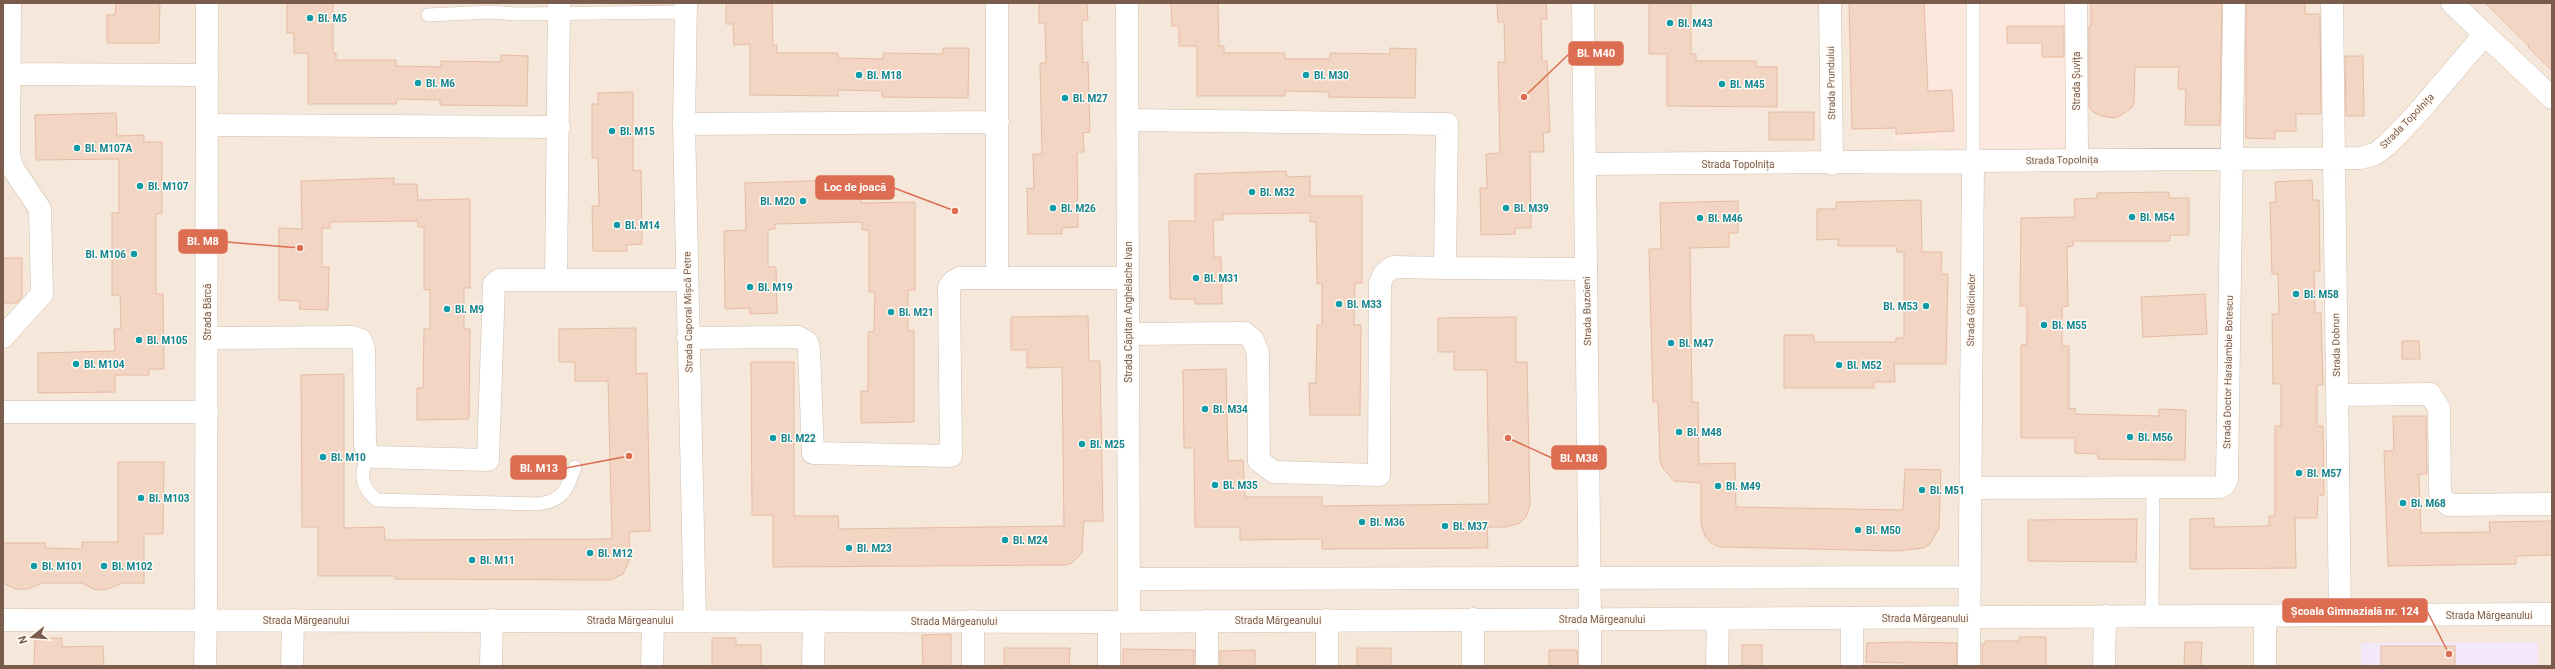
<svg xmlns="http://www.w3.org/2000/svg" width="2555" height="669" viewBox="0 0 2555 669" font-family="Roboto,sans-serif">
	<style>
		.residential { fill: #f5e8da }
		.commercial { fill: #fde8e0 }
		.education { fill: #f3e8fa }
		.building { fill: #f3d5c3; stroke: #e6bba3 }
		.lines { fill: none; stroke-linecap: round; stroke-linejoin: round }
		.lane-casing { stroke: #d1beb0; stroke-width: 14 }
		.street-casing { stroke: #d1beb0; stroke-width: 23 }
		.secondary-casing { stroke: #d6c0b0; stroke-width: 23 }
		.lane { stroke: #fff; stroke-width: 13 }
		.street { stroke: #fff; stroke-width: 22 }
		.secondary { stroke: #fff; stroke-width: 22 }
		.culture-dot { fill: #0f9aa8; stroke: #fffaf3; stroke-width: 1.5 }
		.labels { text-anchor: middle; dominant-baseline: central; stroke-width: 3; stroke-linejoin: round; paint-order: stroke }
		.culture-label { font-size: 10px; font-weight: bold; fill: #0d838f; stroke: #fffaf3; text-anchor: start }
		.street-label { font-size: 10px; fill: #7a5c4d; stroke: #fffaf3 }
		.leader { fill: none; stroke: #dc6d51; stroke-width: 1.5 }
		.callout-dot { fill: #dc6d51; stroke: #fffaf3; stroke-width: 1.5 }
		.callout { fill: #dc6d51; stroke: #dc6d51; stroke-width: 1.5 }
		.callout-label { font-size: 11px; text-anchor: middle; font-weight: bold; fill: #fff }
	</style>
	<rect width="100%" height="100%" fill="#fdf6ec"/>
	<!-- residential -->
	<path class="residential" d="M3 3H2552V666H3Z"/>
	<!-- commercial -->
	<path class="commercial" d="M1891 3H2069L2068 147 1942 148V141L1893 142Z"/>
	<!-- education -->
	<path class="education" d="M2538 642V666H2361V643Z"/>
	<!-- building -->
	<path class="building" d="M116 3H160L159 43H107V15H115Z
		M287 3H333V53H336V60H396V66L441 67V61L501 62V55L528 56 527 106 440 105V100L397 99 396 104H308V53H294V33H287Z
		M726 3H772L773 45H777V53H838V58L883 59V53L943 54V48H969L968 98 882 97V91L838 90V96L750 95V44L734 45 733 24H726Z
		M1039 3H1087L1088 20H1082V41L1083 63 1088 62 1090 132 1083 133 1084 152H1077L1078 227 1062 228V234H1028L1027 188 1034 189 1033 154H1042L1040 63H1046L1045 23H1039Z
		M1171 3H1218L1219 46H1224V53H1285V59H1330V53L1390 54V48L1416 49 1415 98 1329 97V92L1285 91V96H1197V46H1179V26H1172Z
		M1497 3H1546L1547 19H1541L1542 61H1547L1550 132 1543 133 1544 152H1530L1531 228H1515V234L1481 235 1480 188H1487L1486 154 1500 153 1498 62H1505L1504 22H1498Z
		M1649 3H1691V54H1696V61H1756V67H1777V107L1667 106V54H1649Z
		M1849 3H1924L1928 91 1952 90 1954 131 1896 134V128L1852 129Z
		M2091 3H2222L2220 125H2185L2186 89H2178L2179 67H2135L2134 104 2131 108 2120 116 2114 118 2101 116 2093 112 2089 107V26H2091Z
		M2246 3H2305V14H2320L2321 114H2296V131H2275V139L2246 138Z
		M2485 3H2552V71L2528 47 2529 46Z
		M2007 26H2064V57H2042V43H2007Z
		M2345 56H2363L2364 116H2346Z
		M633 92V171L641 170 642 244 626 245 627 251H593L592 206H599L598 158H592V104H598V93Z
		M1769 112H1814V140H1769Z
		M116 113 117 136 144 135V142H162V213L156 214V294H163L164 369H149V375H115V392L38 393V353L115 351 114 329H121L120 295H112V213H119V159L36 160 35 115Z
		M1286 171 1287 177 1310 176V196H1362V283H1355L1354 325H1361L1360 415H1310L1309 383H1316L1317 325H1322V283L1317 284 1316 222H1310V213L1223 214V220H1213L1214 257H1221L1222 304H1195V299H1170L1169 221H1195V174Z
		M394 178V184H417L418 200 470 199V288H464V329H470L469 419 417 420V388H423L424 329H430V289L424 290V227H418V221L330 222V228H322V267H329L328 310 299 309 300 301 279 300V228L302 229 301 181Z
		M838 180V186H861V203L915 202V290H908V331H914V422L861 423V391H868V332L874 331 875 292H869V230H862V222L775 224V229L768 230V267H776L777 313 750 314V308L725 309 724 231 746 230 745 183Z
		M2312 180 2313 200H2319L2320 271H2314L2315 313H2321L2323 385H2317V426H2323L2324 495 2318 496 2317 518H2295L2296 568 2190 569V519L2214 518V527L2269 526V516H2275V426H2281V384H2273L2272 314H2279L2278 274H2272L2270 202H2276L2275 182Z
		M2169 192V198H2189V235H2170V241H2073V246L2067 247 2068 306 2062 307V346H2069V409L2075 408V414L2159 416V409L2186 410 2185 460 2098 459V454L2075 453V438H2021V345L2027 344V306H2020L2021 218 2075 217 2074 199 2097 198V193Z
		M1921 200 1922 252H1942L1941 274H1948L1946 364H1894L1895 382H1874V388H1784V335H1814V342H1896V338H1904V252H1897L1896 246H1838V239L1817 240V209H1836V202Z
		M1738 201V233H1729V247L1690 248 1692 402H1698L1699 464 1735 463 1736 507 1903 510 1905 469 1941 470 1939 528 1930 544 1924 548 1898 551 1720 547 1711 543 1705 536 1701 524V483L1674 481 1663 468 1660 461 1658 402H1653L1649 249H1661L1660 203Z
		M3 258H22V297L17 303H3Z
		M2205 294 2207 334 2143 337 2141 297Z
		M1088 316 1089 361H1100L1103 521H1084L1082 553 1072 563 1065 565 773 567V515H752L751 362H794V516H838L839 529 1064 526 1062 367 1027 368V350H1011V317Z
		M1516 317V362H1527L1530 505 1526 517 1520 523 1506 527H1487L1488 548 1322 549V539L1240 540V527H1195L1194 448H1184L1183 370 1226 369 1228 461 1243 460 1245 497H1322V506L1489 504 1487 370H1454V352H1438V318Z
		M636 328V374L647 373 650 531 629 532 630 559 623 574 611 580 395 579V576H318V527H302L301 375 344 374V528L384 527 385 540 612 539 608 381H575V362H559V329Z
		M2402 341H2419L2420 359H2402Z
		M2393 416H2426L2427 474H2419L2421 533 2490 532 2489 522 2552 521V555L2516 556V564L2388 566 2384 451H2394Z
		M118 462H164L163 534H144V583H123L108 589 95 590 82 583H43L28 589H15L3 583V543H45V548L82 549V542H118Z
		M2137 519 2136 562 2028 561V520Z
		M951 634V666H923L922 635Z
		M2019 637H2046V666H1982V644H1985V641H2019Z
		M35 638H62V647L103 646 104 666H34Z
		M712 638H736V645H761V666H712Z
		M1905 642 1957 643V666H1904V663L1866 662 1867 643Z
		M2185 642H2202L2201 666H2184Z
		M1742 645H1762V666L1742 665Z
		M2381 646H2455V666H2381Z
		M1004 648H1070L1069 666H1004Z
		M1357 648H1391V666H1357Z
		M1123 649 1194 650V666H1123Z
		M1255 650V666H1220V651Z
		M1549 650H1577L1578 666H1549Z"/>
	<g class="lines">
		<defs>
			<path id="lane" d="M428 15 490 12 516 14 687 12
				M1973 162V3
				M368 454C360 473 360 487 377 500L538 504C565 500 566 490 575 467
				M2152 616 2153 488"/>
			<path id="street" d="M686 3 684 124 695 621
				M997 3V277
				M1127 3 1129 621
				M1830 3 1832 164
				M2076 3 2077 160
				M2332 3 2340 615
				M2452 3 2552 98
				M9 74 207 75
				M1127 120 1447 124 1445 268 1393 267 1384 274 1380 283 1379 475 1274 472 1259 461 1258 353 1253 340 1245 333 1128 334
				M684 124 998 122
				M207 125 559 127
				M1585 164 2360 158 2375 154 2387 145 2416 115 2485 34
				M1445 268 1586 269
				M556 279 559 3
				M3 337 42 294 40 209 12 167 9 155 10 3
				M207 338 353 337 361 340 364 349 365 445 368 454 374 457 488 460 494 284 499 280H687
				M688 338 798 337 807 342 809 349 813 453 951 456 949 287 954 281 960 278H1128
				M2337 395 2430 394 2439 408 2440 492 2443 500 2449 505 2552 504
				M3 412H207
				M1970 488 2220 487 2225 484 2227 479 2234 3
				M1129 579 1970 577
				M1590 619V666
				M1207 621V666
				M205 666 206 620
				M292 666 293 620
				M491 666 492 620
				M652 666 653 621
				M813 666 814 621
				M973 666V621
				M1109 666V622
				M1327 666V620
				M1473 666V619
				M1717 666 1718 619
				M1852 666V618
				M1969 666 1973 162
				M2104 666 2105 616
				M2265 666V616"/>
			<path id="secondary" d="M1583 3 1590 619
				M3 620 1109 622 2552 614
				M206 620 207 3"/>
		</defs>
		<!-- lane casing -->
		<use href="#lane" class="lane-casing"/>
		<!-- street casing -->
		<use href="#street" class="street-casing"/>
		<!-- secondary casing -->
		<use href="#secondary" class="secondary-casing"/>
		<!-- lane -->
		<use href="#lane" class="lane"/>
		<!-- street -->
		<use href="#street" class="street"/>
		<!-- secondary -->
		<use href="#secondary" class="secondary"/>
	</g>
	<!-- markers -->
	<g class="culture-dot">
		<circle cx="310" cy="18" r="4"/>
		<circle cx="1670" cy="23" r="4"/>
		<circle cx="859" cy="75" r="4"/>
		<circle cx="1306" cy="75" r="4"/>
		<circle cx="418" cy="83" r="4"/>
		<circle cx="1722" cy="84" r="4"/>
		<circle cx="1065" cy="98" r="4"/>
		<circle cx="612" cy="131" r="4"/>
		<circle cx="77" cy="148" r="4"/>
		<circle cx="140" cy="186" r="4"/>
		<circle cx="1252" cy="192" r="4"/>
		<circle cx="803" cy="201" r="4"/>
		<circle cx="1053" cy="208" r="4"/>
		<circle cx="1506" cy="208" r="4"/>
		<circle cx="2132" cy="217" r="4"/>
		<circle cx="1700" cy="218" r="4"/>
		<circle cx="617" cy="225" r="4"/>
		<circle cx="134" cy="254" r="4"/>
		<circle cx="1196" cy="278" r="4"/>
		<circle cx="750" cy="287" r="4"/>
		<circle cx="2296" cy="294" r="4"/>
		<circle cx="1339" cy="304" r="4"/>
		<circle cx="1926" cy="306" r="4"/>
		<circle cx="447" cy="309" r="4"/>
		<circle cx="891" cy="312" r="4"/>
		<circle cx="2044" cy="325" r="4"/>
		<circle cx="139" cy="340" r="4"/>
		<circle cx="1671" cy="343" r="4"/>
		<circle cx="76" cy="364" r="4"/>
		<circle cx="1839" cy="365" r="4"/>
		<circle cx="1205" cy="409" r="4"/>
		<circle cx="1679" cy="432" r="4"/>
		<circle cx="2130" cy="437" r="4"/>
		<circle cx="773" cy="438" r="4"/>
		<circle cx="1082" cy="444" r="4"/>
		<circle cx="323" cy="457" r="4"/>
		<circle cx="2299" cy="473" r="4"/>
		<circle cx="1215" cy="485" r="4"/>
		<circle cx="1718" cy="486" r="4"/>
		<circle cx="1922" cy="490" r="4"/>
		<circle cx="141" cy="498" r="4"/>
		<circle cx="2403" cy="503" r="4"/>
		<circle cx="1362" cy="522" r="4"/>
		<circle cx="1445" cy="526" r="4"/>
		<circle cx="1858" cy="530" r="4"/>
		<circle cx="1005" cy="540" r="4"/>
		<circle cx="849" cy="548" r="4"/>
		<circle cx="590" cy="553" r="4"/>
		<circle cx="472" cy="560" r="4"/>
		<circle cx="34" cy="566" r="4"/>
		<circle cx="104" cy="566" r="4"/>
	</g>
	<g class="labels">
		<!-- culture labels -->
		<g class="culture-label">
			<text x="318" y="18">Bl. M5</text>
			<text x="1678" y="23">Bl. M43</text>
			<text x="867" y="75">Bl. M18</text>
			<text x="1314" y="75">Bl. M30</text>
			<text x="426" y="83">Bl. M6</text>
			<text x="1730" y="84">Bl. M45</text>
			<text x="1073" y="98">Bl. M27</text>
			<text x="620" y="131">Bl. M15</text>
			<text x="85" y="148">Bl. M107A</text>
			<text x="148" y="186">Bl. M107</text>
			<text x="1260" y="192">Bl. M32</text>
			<text x="795" y="201" text-anchor="end">Bl. M20</text>
			<text x="1061" y="208">Bl. M26</text>
			<text x="1514" y="208">Bl. M39</text>
			<text x="2140" y="217">Bl. M54</text>
			<text x="1708" y="218">Bl. M46</text>
			<text x="625" y="225">Bl. M14</text>
			<text x="126" y="254" text-anchor="end">Bl. M106</text>
			<text x="1204" y="278">Bl. M31</text>
			<text x="758" y="287">Bl. M19</text>
			<text x="2304" y="294">Bl. M58</text>
			<text x="1347" y="304">Bl. M33</text>
			<text x="1918" y="306" text-anchor="end">Bl. M53</text>
			<text x="455" y="309">Bl. M9</text>
			<text x="899" y="312">Bl. M21</text>
			<text x="2052" y="325">Bl. M55</text>
			<text x="147" y="340">Bl. M105</text>
			<text x="1679" y="343">Bl. M47</text>
			<text x="84" y="364">Bl. M104</text>
			<text x="1847" y="365">Bl. M52</text>
			<text x="1213" y="409">Bl. M34</text>
			<text x="1687" y="432">Bl. M48</text>
			<text x="2138" y="437">Bl. M56</text>
			<text x="781" y="438">Bl. M22</text>
			<text x="1090" y="444">Bl. M25</text>
			<text x="331" y="457">Bl. M10</text>
			<text x="2307" y="473">Bl. M57</text>
			<text x="1223" y="485">Bl. M35</text>
			<text x="1726" y="486">Bl. M49</text>
			<text x="1930" y="490">Bl. M51</text>
			<text x="149" y="498">Bl. M103</text>
			<text x="2411" y="503">Bl. M68</text>
			<text x="1370" y="522">Bl. M36</text>
			<text x="1453" y="526">Bl. M37</text>
			<text x="1866" y="530">Bl. M50</text>
			<text x="1013" y="540">Bl. M24</text>
			<text x="857" y="548">Bl. M23</text>
			<text x="598" y="553">Bl. M12</text>
			<text x="480" y="560">Bl. M11</text>
			<text x="42" y="566">Bl. M101</text>
			<text x="112" y="566">Bl. M102</text>
		</g>
		<!-- street labels -->
		<g class="street-label">
			<text transform="translate(2076 81) rotate(-90)">Strada Șuvița</text>
			<text transform="translate(1831 83) rotate(-91)">Strada Prundului</text>
			<text transform="translate(2407 121) rotate(-46)">Strada Topolnița</text>
			<text transform="translate(2062 160) rotate(-1)">Strada Topolnița</text>
			<text x="1738" y="164">Strada Topolnița</text>
			<text transform="translate(1971 310) rotate(-89)">Strada Glicinelor</text>
			<text transform="translate(1587 311) rotate(-91)">Strada Buzoieni</text>
			<text transform="translate(207 312) rotate(-90)">Strada Bârcă</text>
			<text transform="translate(688 312) rotate(-91)">Strada Caporal Mișcă Petre</text>
			<text transform="translate(1128 312) rotate(-90)">Strada Căpitan Anghelache Ivan</text>
			<text transform="translate(2336 345) rotate(-91)">Strada Dobrun</text>
			<text transform="translate(2228 372) rotate(-89)">Strada Doctor Haralambie Botescu</text>
			<text x="2489" y="615">Strada Mărgeanului</text>
			<text x="1925" y="618">Strada Mărgeanului</text>
			<text x="1602" y="619">Strada Mărgeanului</text>
			<text x="306" y="620">Strada Mărgeanului</text>
			<text x="630" y="620">Strada Mărgeanului</text>
			<text x="1278" y="620">Strada Mărgeanului</text>
			<text x="954" y="621">Strada Mărgeanului</text>
		</g>
	</g>
	<!-- callouts -->
	<path class="leader" d="M1524 97L1569 54M955 211L894 188M300 248L227 242M1508 438L1552 458M629 456L566 468M2449 654L2427 611"/>
	<g class="callout-dot">
		<circle cx="1524" cy="97" r="4"/>
		<circle cx="955" cy="211" r="4"/>
		<circle cx="300" cy="248" r="4"/>
		<circle cx="1508" cy="438" r="4"/>
		<circle cx="629" cy="456" r="4"/>
		<circle cx="2449" cy="654" r="4"/>
	</g>
	<g class="callout">
		<rect x="1569" y="42" width="54" height="23" rx="4"/>
		<rect x="816" y="176" width="78" height="23" rx="4"/>
		<rect x="179" y="230" width="48" height="23" rx="4"/>
		<rect x="1552" y="446" width="54" height="23" rx="4"/>
		<rect x="511" y="456" width="55" height="23" rx="4"/>
		<rect x="2283" y="599" width="144" height="23" rx="4"/>
	</g>
	<g class="callout-label">
		<text x="1596" y="57">Bl. M40</text>
		<text x="855" y="191">Loc de joacă</text>
		<text x="203" y="245">Bl. M8</text>
		<text x="1579" y="462">Bl. M38</text>
		<text x="539" y="472">Bl. M13</text>
		<text x="2355" y="615">Școala Gimnazială nr. 124</text>
	</g>
	<!-- border -->
	<rect width="2555" height="669" fill="none" stroke="#7a5c4d" stroke-width="8"/>
	<!-- north arrow -->
	<g transform="translate(32 637) rotate(253)" stroke="#fffaf3" stroke-width="3" paint-order="stroke">
	<path d="M0-3L7 15L0 10L-7 15Z" fill="#7a5c4d"/>
	<text y="-6" font-size="11" font-weight="bold" text-anchor="middle" fill="#7a5c4d">N</text>
	</g>
</svg>
